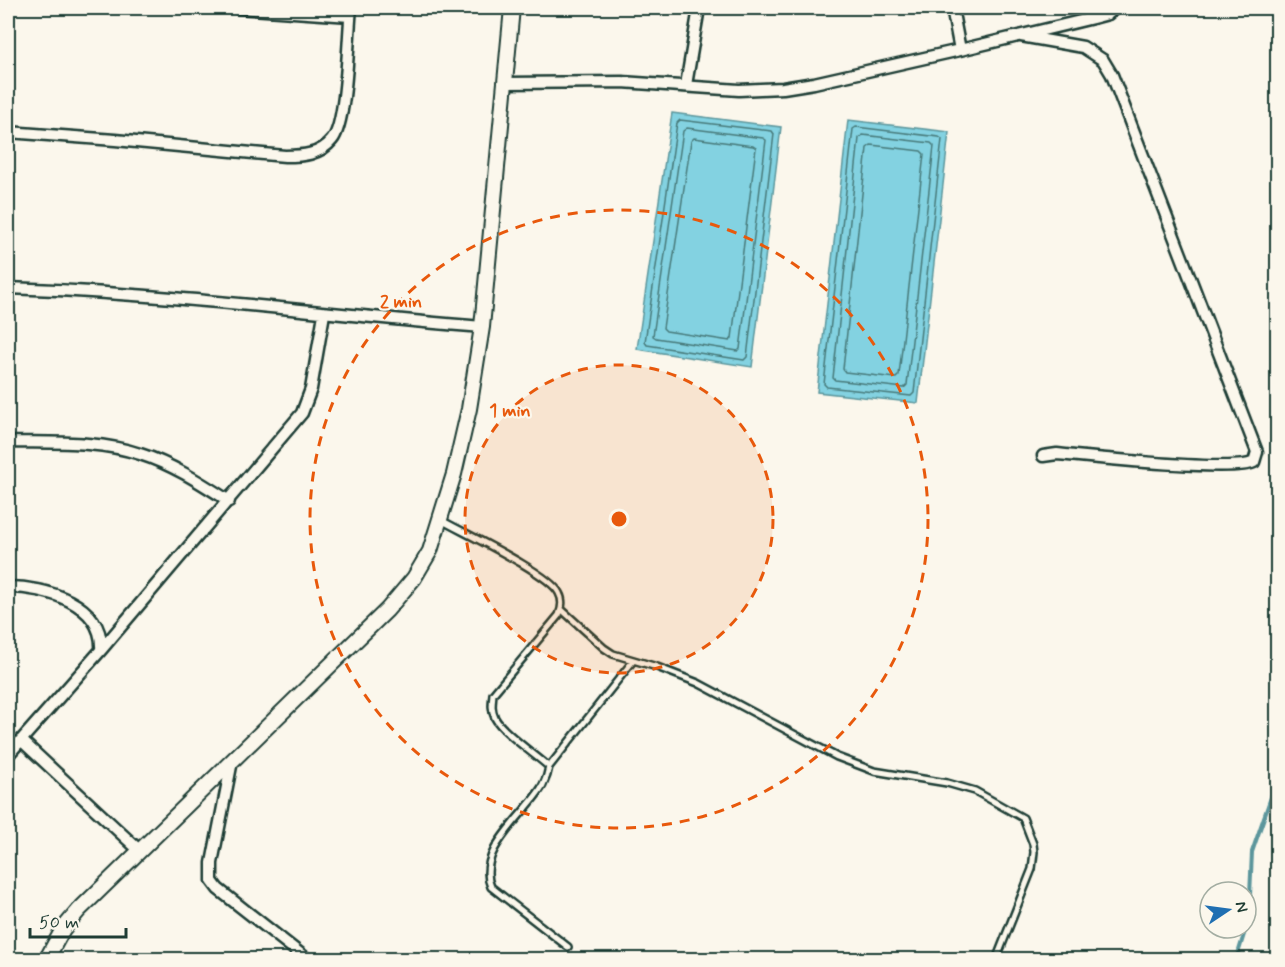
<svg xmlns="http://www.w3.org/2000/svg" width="1285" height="967" viewBox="0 0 1285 967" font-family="Mynerve,sans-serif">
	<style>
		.water { fill: #83d2e1; stroke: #5b969c; stroke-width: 1.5 }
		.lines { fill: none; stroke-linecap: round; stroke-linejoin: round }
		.shore { stroke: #477979; stroke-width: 1.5 }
		.stream { stroke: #5b969c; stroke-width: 4 }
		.service-casing { stroke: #1f3d34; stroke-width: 10 }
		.minor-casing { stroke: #1f3d34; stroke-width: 15 }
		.tertiary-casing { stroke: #1f3d34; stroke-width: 18 }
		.service { stroke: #fbf7ec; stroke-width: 5 }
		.minor { stroke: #fbf7ec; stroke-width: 10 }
		.tertiary { stroke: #fbf7ec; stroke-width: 14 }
		.ring { fill: none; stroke: #e8590c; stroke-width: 3; stroke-dasharray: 10 8 }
		.centre { fill: #e8590c; stroke: #fbf7ec; stroke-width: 3 }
		.ring-label { font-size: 18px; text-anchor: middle; font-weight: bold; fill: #e8590c; stroke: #fbf7ec; stroke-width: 4.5; stroke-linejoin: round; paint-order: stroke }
	</style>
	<rect width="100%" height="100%" fill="#fbf7ec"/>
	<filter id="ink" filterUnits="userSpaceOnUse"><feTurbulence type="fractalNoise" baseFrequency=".0167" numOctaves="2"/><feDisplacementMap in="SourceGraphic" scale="12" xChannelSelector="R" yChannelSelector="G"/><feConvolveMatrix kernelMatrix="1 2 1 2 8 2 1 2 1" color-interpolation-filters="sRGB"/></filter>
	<g filter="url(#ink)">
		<!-- water -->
		<path class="water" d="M672 113 781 127 752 367 637 349Z
			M848 120 949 132 918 403 817 392Z"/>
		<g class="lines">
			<!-- shore -->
			<path class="shore" d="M680 120 772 131 774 134 747 357 744 360 647 345 645 342 677 123Z
				M856 127 939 137 942 139 914 393 911 396 827 387 824 384 853 129Z
				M687 128 763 138 766 140 740 349 738 351 656 338 653 336 683 131Z
				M863 135 931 143 934 146 907 385 904 388 835 380 833 378 859 138Z
				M694 138 753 146 756 148 732 338 730 341 666 331 663 328 691 141Z
				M871 145 921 151 924 154 899 375 896 378 845 372 843 369 867 148Z"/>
			<!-- stream -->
			<path class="stream" d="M1246 927 1249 917 1252 852 1278 777
				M1236 960 1246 928"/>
			<defs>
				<path id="service" d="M441 520C464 533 549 573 559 593 563 600 562 608 559 615L493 694C492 703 491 710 495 718 502 732 536 755 549 767
					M561 609 604 648 613 654 657 667 698 683 837 757 874 771 947 783 975 791 1023 818 1033 844 1034 852 1032 869 996 960
					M568 947 491 887C475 850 527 814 543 785 546 779 548 773 549 767L633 661"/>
				<path id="minor" d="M238 8 350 16
					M952 8 960 50
					M1021 36 1083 47 1103 60 1112 75 1257 452 1254 462C1237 473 1087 457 1057 454L1043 456
					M505 83 622 82 739 90 783 88 814 83 960 50 1093 18 1108 14 1115 8
					M686 85 699 8
					M8 132 115 140 285 156C302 156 320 155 332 140 347 123 348 35 351 8
					M8 288C166 293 324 314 482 327
					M8 442C51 443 99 440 140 454 172 464 201 483 229 501
					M8 587C45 587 104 603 101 650
					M21 740 140 851
					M8 755 101 650 302 413 311 389 324 314
					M232 761 212 863V881L218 889 308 960"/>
				<path id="tertiary" d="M46 960 63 929 79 910 387 610 414 578 430 551 454 474 469 409 482 327 512 8"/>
			</defs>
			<!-- service casing -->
			<use href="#service" class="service-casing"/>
			<!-- minor casing -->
			<use href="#minor" class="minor-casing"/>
			<!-- tertiary casing -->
			<use href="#tertiary" class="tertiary-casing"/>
			<!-- service -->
			<use href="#service" class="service"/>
			<!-- minor -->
			<use href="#minor" class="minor"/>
			<!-- tertiary -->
			<use href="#tertiary" class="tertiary"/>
		</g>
	</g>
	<!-- distance rings -->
	<circle cx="619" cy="519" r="154" fill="#e8590c" fill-opacity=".12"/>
	<g class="ring">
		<circle cx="619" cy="519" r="154"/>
		<circle cx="619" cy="519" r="309"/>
	</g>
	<circle cx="619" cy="519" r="9" class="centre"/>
	<g class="ring-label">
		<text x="401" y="307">2 min</text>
		<text x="510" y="416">1 min</text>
	</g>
	<!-- margin -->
	<rect width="1285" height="967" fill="none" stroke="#fbf7ec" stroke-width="30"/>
	<rect x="15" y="15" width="1255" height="937" fill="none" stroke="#1f3d34" stroke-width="2" filter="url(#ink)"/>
	<!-- north arrow -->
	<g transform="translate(1228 910) rotate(77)"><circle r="28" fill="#fbf7ec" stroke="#a3ada2" stroke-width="1.5"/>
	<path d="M0-4.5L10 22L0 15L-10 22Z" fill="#1f6fb2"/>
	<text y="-9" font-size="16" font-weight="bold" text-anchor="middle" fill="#1f3d34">N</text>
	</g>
	<!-- scale -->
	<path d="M30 928v9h96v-9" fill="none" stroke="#1f3d34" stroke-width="3"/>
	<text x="39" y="928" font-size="18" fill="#1f3d34" stroke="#fbf7ec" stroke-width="4.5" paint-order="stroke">50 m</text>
</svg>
